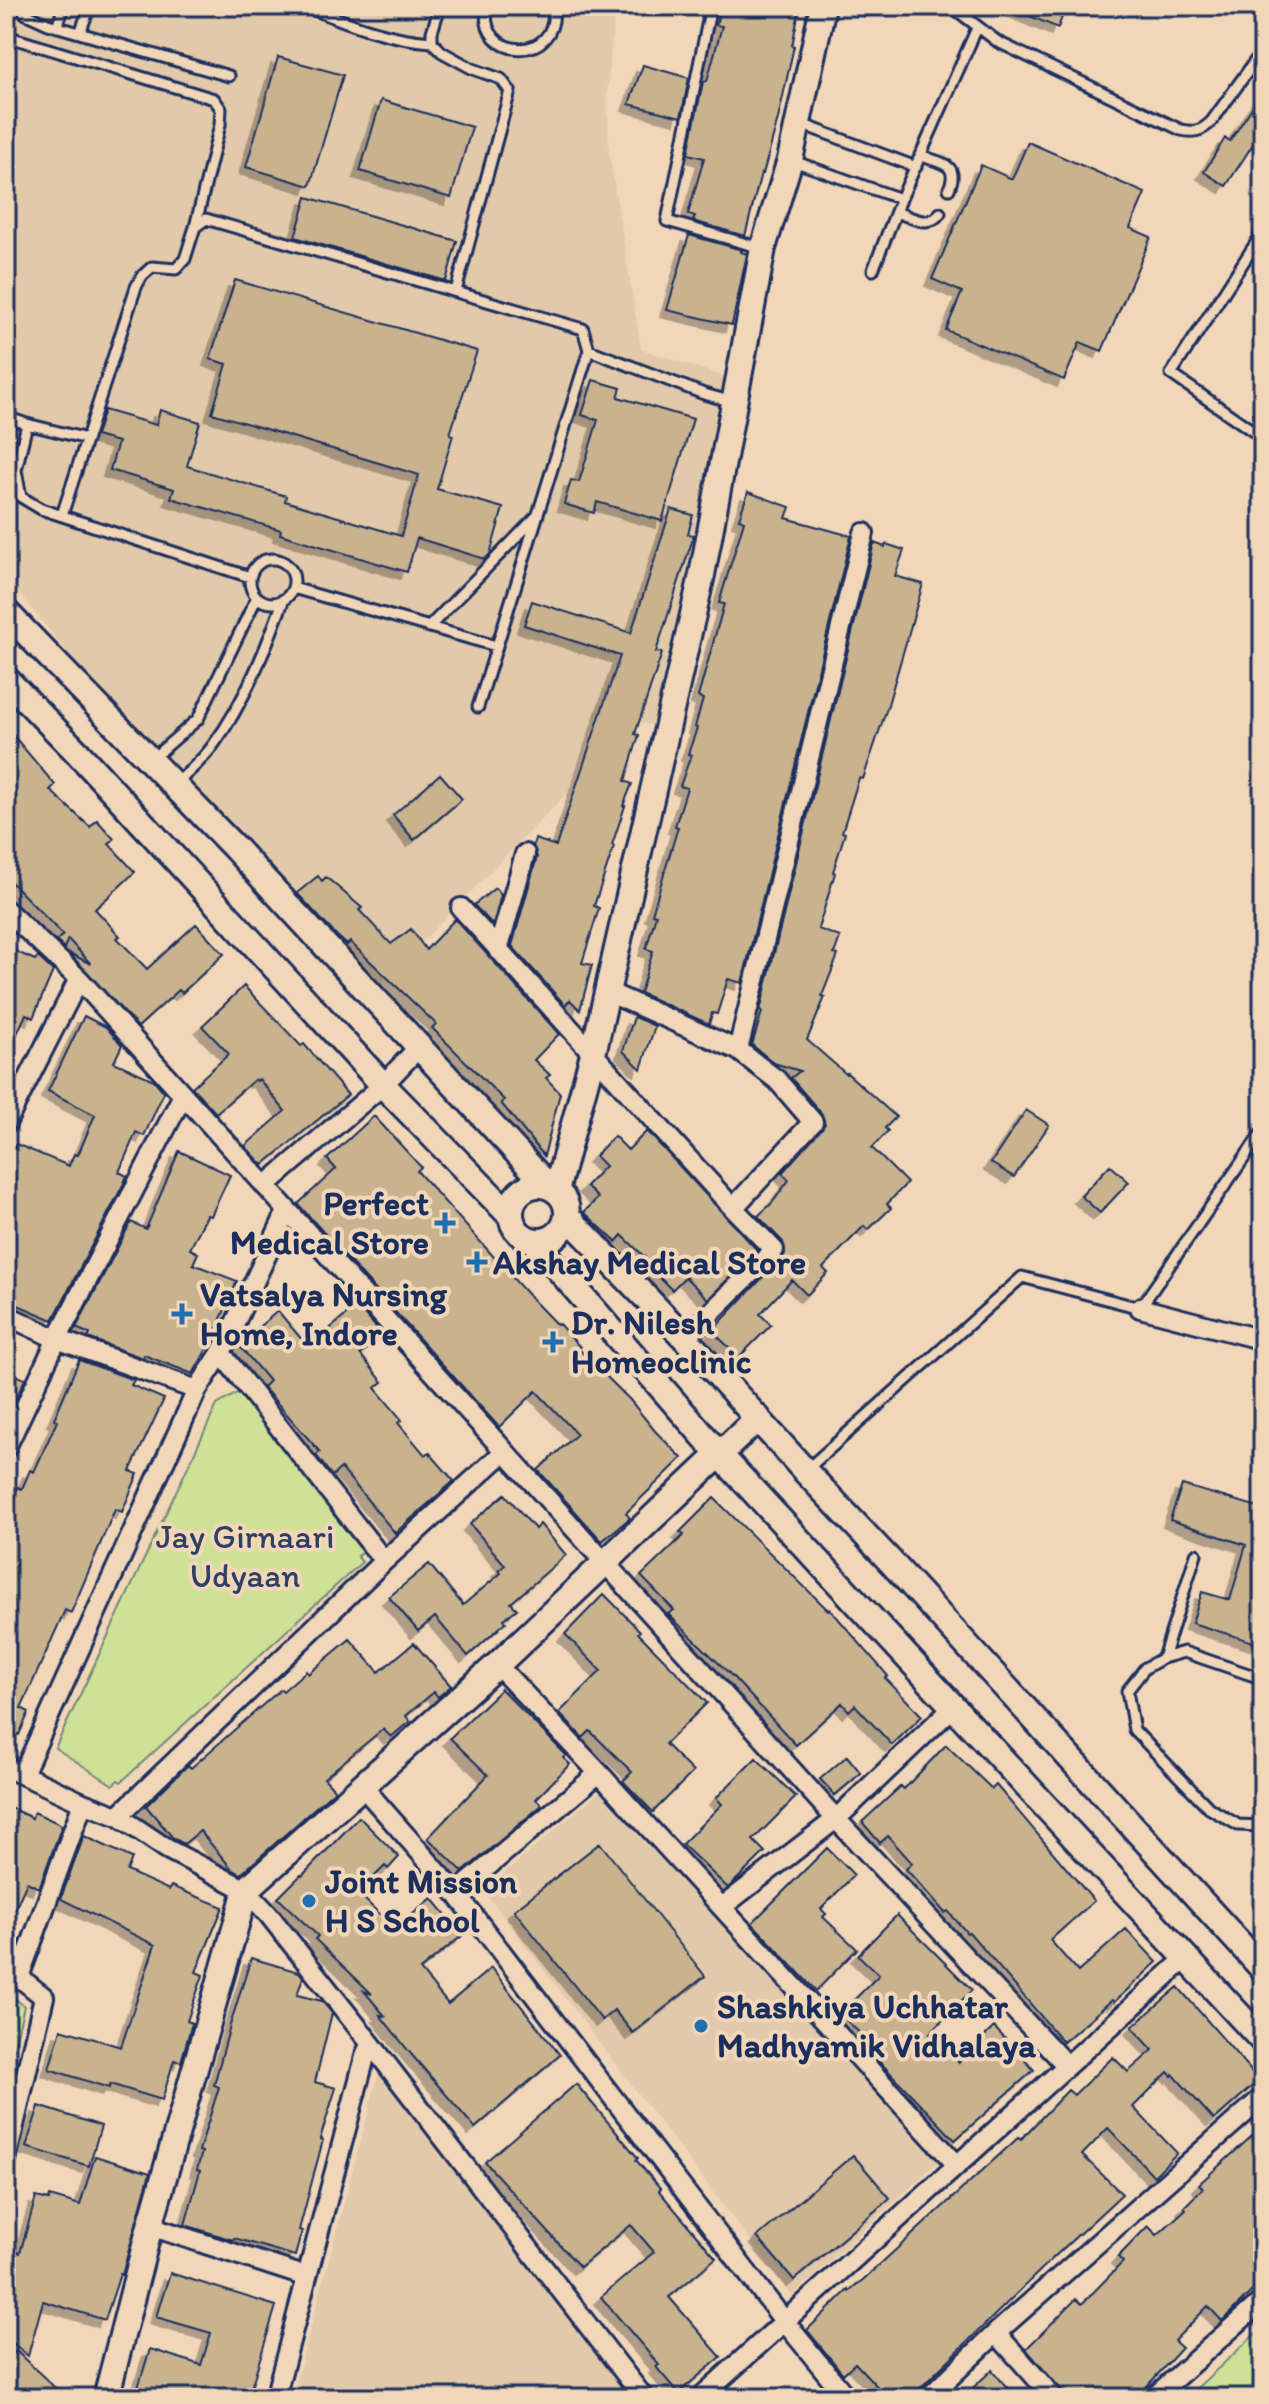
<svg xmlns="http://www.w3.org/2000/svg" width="1269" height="2404" viewBox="0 0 1269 2404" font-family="Itim,sans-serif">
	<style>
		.built { fill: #e1c9a9 }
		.green { fill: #cee196; stroke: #74887a; stroke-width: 2 }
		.building { fill: #c8b38e; stroke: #1b2f5e; stroke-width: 2; filter: url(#shadow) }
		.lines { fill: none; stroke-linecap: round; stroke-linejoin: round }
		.service-casing { stroke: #1b2f5e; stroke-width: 15 }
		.minor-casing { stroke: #1b2f5e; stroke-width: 24 }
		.tertiary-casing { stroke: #1b2f5e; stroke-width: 30 }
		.service { stroke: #f1d6b8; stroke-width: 9 }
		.minor { stroke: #f1d6b8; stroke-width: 18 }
		.tertiary { stroke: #f1d6b8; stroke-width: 24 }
		.poi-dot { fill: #1f6fb2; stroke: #f1d6b8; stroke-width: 3 }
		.labels { text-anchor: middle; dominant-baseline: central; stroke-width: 8; stroke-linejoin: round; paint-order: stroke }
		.poi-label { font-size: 34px; font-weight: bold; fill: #1b2f5e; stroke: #f1d6b8; text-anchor: start }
		.park-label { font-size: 34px; fill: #2d4164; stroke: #f1d6b8 }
	</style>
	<defs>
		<filter id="shadow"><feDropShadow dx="-7" dy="7" stdDeviation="0" flood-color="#0004"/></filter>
	</defs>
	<rect width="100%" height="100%" fill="#f1d6b8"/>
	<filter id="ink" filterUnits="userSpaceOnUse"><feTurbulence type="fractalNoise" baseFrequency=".0125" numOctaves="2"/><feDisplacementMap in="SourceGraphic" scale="16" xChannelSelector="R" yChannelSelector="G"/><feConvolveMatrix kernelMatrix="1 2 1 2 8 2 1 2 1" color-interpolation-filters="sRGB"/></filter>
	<g filter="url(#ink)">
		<!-- built -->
		<path class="built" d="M6 6H615L607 93 609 153 641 349 737 381 664 728 599 712 568 792 380 985 349 965 113 711 6 576Z
			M599 1792 938 2162 792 2296 484 1891Z
			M379 2072 642 2398H292Z"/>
		<!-- green -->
		<path class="green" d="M239 1392 362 1551 357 1556 362 1562 121 1782 118 1780 113 1785 55 1748 217 1405Z
			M6 1991 24 2006 6 2079Z
			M1263 2327V2398H1186Z"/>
		<!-- building -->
		<path class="building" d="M721 6H800L792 46H794L778 119 763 174 761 173 745 236 693 221 695 216 688 214 704 158 688 154 703 82 707 81 722 26 716 25Z
			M1006 6H1066L1058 28Z
			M278 57 343 75 310 186 246 167Z
			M643 65 689 78 681 117 629 104Z
			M1263 91V142L1257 138 1226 186 1204 172 1225 138 1230 141Z
			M381 100 472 127 451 198 360 171Z
			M1028 142 1145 193 1130 228 1151 237 1102 351 1080 342 1064 380 946 330 962 292 932 279 981 165 1012 179Z
			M307 197 457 241 446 281 295 237Z
			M689 235 742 250 741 252 747 254 732 325 667 310Z
			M235 280 477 351 450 434 453 435 437 489 503 508 490 554 485 559 417 538 407 572 280 534 281 530 171 498 174 489 110 470 118 442 96 436 104 410 156 425 160 410 200 422 187 466 286 496 285 501 401 536 419 475 212 413 227 364 210 359Z
			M593 380 621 388 618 397 693 419 662 521 597 502 594 513 564 504 571 480 579 482 598 420 582 415Z
			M748 492 790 507 786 518 851 536 742 983 728 979 717 1014 712 1013 709 1024 640 993 653 951 646 949 656 915 652 914 678 827 675 826 687 788 680 786 691 755 688 754 697 728 695 727 703 699 698 697 724 604 719 603 744 521 739 519Z
			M671 509 693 515 688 534 694 535 656 652 662 653 635 734 639 735 625 781 632 784 623 806H625L612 845 614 846 594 906 599 908 582 963 592 965 580 1010 570 1000 565 1005 512 946 537 857 533 845 535 839 556 846 620 656 524 625 532 601 631 633Z
			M874 543 885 547 886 544 904 550 895 576 923 584 887 708 863 779 859 778 842 832 845 833 833 872 835 873 818 929 840 937 834 954 838 955 822 996 825 997 807 1040 846 1074 847 1073 896 1117 885 1128 888 1131 872 1148 907 1183 887 1204 891 1208 868 1230 864 1226 823 1268 828 1273 807 1295 792 1280 760 1314 771 1325 739 1357 712 1331 785 1254 783 1242 758 1216 772 1203 789 1180 782 1173 825 1124 822 1114 791 1078 800 1071 774 1063 752 1045 762 1012 760 1011Z
			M6 727 55 785 50 790 90 827 97 820 114 839 109 844 135 872 95 909 120 936 117 938 147 969 196 924 224 954 182 993 179 990 138 1027 69 953 91 964 68 939 64 948 56 941 63 935 6 877Z
			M440 774 462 799 414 840 393 815Z
			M318 876 322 881 326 877 362 908 359 910 391 944 411 929 426 950 455 919 559 1034 534 1060 550 1075 546 1078 560 1093 544 1156 501 1103 504 1100 432 1028 436 1024 350 942 347 945 333 932 297 893Z
			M495 888 501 895 493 925 474 905Z
			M6 947 35 960 38 957 53 971 33 1018 26 1014 6 1058Z
			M244 986 301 1046 304 1044 348 1095 263 1165 245 1146 285 1111 259 1079 257 1081 255 1079 216 1113 192 1087 229 1054 202 1026Z
			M84 1016 106 1027 122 1045 114 1062 154 1080 164 1092 144 1136 136 1132 119 1172 127 1176 123 1185 53 1320 6 1300V1156L10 1157 16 1144 69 1166 74 1154 78 1155 95 1115 48 1091Z
			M634 1017 655 1026 641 1069 623 1051Z
			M1026 1110 1049 1125 1014 1177 991 1163Z
			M374 1116 421 1167 417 1171 528 1295 557 1325 559 1324 580 1347 578 1348 630 1400 655 1431 682 1458 626 1513 630 1518 602 1541 538 1470 577 1434 536 1391 499 1427 298 1204 336 1169 327 1159Z
			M647 1131 757 1250 708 1299 685 1277 672 1290 652 1270 655 1267 622 1235 616 1242 584 1212 598 1198 586 1186 605 1166 595 1156 614 1136 628 1150Z
			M179 1151 230 1175 211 1216 207 1215 190 1249 198 1253 193 1264 237 1281 213 1338 193 1374 144 1355 143 1358 88 1338 90 1334 76 1328 131 1222 146 1229Z
			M1110 1165 1129 1182 1100 1213 1081 1196Z
			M357 1306 383 1335 360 1354 383 1382 375 1388 402 1420 398 1423 425 1455 429 1452 454 1481 395 1533 341 1468 332 1476 316 1455 320 1452 263 1387 269 1381 238 1344 278 1311 308 1347Z
			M79 1360 134 1380 131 1385 164 1399 130 1471 138 1474 122 1512 115 1509 71 1613 65 1610 21 1708 29 1712 19 1735 11 1731 6 1744V1516L18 1487 22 1489 30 1470 34 1472 57 1421 54 1419Z
			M6 1372 25 1379 6 1420Z
			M1182 1485 1258 1507V1504H1263V1645L1192 1623 1202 1592 1230 1600 1246 1545 1170 1520Z
			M505 1494 535 1529 540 1524 566 1555 511 1603 517 1609 504 1619 506 1622 468 1656 435 1617 418 1631 389 1597 429 1564 463 1605 501 1573 499 1570 505 1565 470 1524Z
			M714 1498 828 1610 830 1609 888 1676 885 1678 922 1716 892 1745 855 1705 849 1711 842 1703 796 1745 733 1677 668 1614 674 1610 641 1576 684 1535 680 1532Z
			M604 1594 640 1631 638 1633 707 1703 665 1744 693 1772 653 1812 623 1781 632 1772 590 1731 583 1738 559 1713 601 1671 565 1634Z
			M350 1639 379 1672 414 1643 451 1686 438 1697 434 1692 406 1716 410 1721 391 1737 383 1729 324 1778 335 1790 241 1874 232 1869 200 1831 184 1844 173 1838 146 1806 188 1765 191 1768 281 1689 283 1691 306 1671 308 1674Z
			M501 1689 566 1755 563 1758 570 1764 536 1799 542 1805 463 1872 428 1838 488 1775 450 1738Z
			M946 1745 992 1789 996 1785 1094 1901 1050 1940 1078 1972 1126 1929 1157 1962 1114 2002 1112 2000 1063 2042 969 1932 967 1933 948 1911 945 1913 906 1869 912 1863 888 1836 880 1843 862 1822 901 1786 904 1789Z
			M847 1756 861 1773 835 1795 820 1779Z
			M756 1758 796 1797 753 1840 765 1852 728 1888 682 1844 722 1804 716 1798Z
			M6 1806 32 1818 34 1812 62 1825 39 1888 27 1882 6 1930Z
			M359 1817 399 1857 388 1869 385 1866 358 1893 395 1929 432 1898 463 1935 420 1970 448 2004 491 1968 560 2055 475 2128 411 2054 380 2015 385 2016 364 1991 372 1994 315 1939 318 1936 278 1898 301 1875 302 1876Z
			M84 1836 132 1858 127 1871 169 1890 171 1886 223 1907 196 1972 203 1975 187 2021 192 2023 181 2062 174 2060 162 2100 110 2084 109 2088 49 2069 61 2029 121 2047 155 1945 63 1900 61 1898Z
			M600 1843 705 1976 633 2033 614 2010 602 2020 514 1910Z
			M827 1848 854 1875 821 1909 826 1914 823 1917 857 1949 816 1991 752 1923Z
			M897 1915 972 1990 930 2033 959 2062 994 2027 1034 2070 955 2140 875 2057 879 2052 840 2014 879 1975 858 1955Z
			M251 1958 299 1972 303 1977 297 1995 322 2001 332 2013 315 2082 336 2088 320 2139 323 2140 299 2230 302 2231 295 2256 234 2238 233 2240 185 2225 200 2171 197 2170 202 2152 199 2151 219 2087 214 2085 231 2022Z
			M1178 1987 1259 2080 1214 2120 1173 2074 1172 2076 1168 2072 1133 2107 1177 2153 1154 2176 1108 2128 1082 2155 1122 2194 1054 2257 910 2398H888L855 2363 843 2374 807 2330 848 2290 849 2292 865 2278 1019 2137 1021 2139 1068 2090 1074 2095 1113 2057 1128 2072 1153 2050 1132 2027Z
			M576 2084 638 2158 636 2160 661 2189 659 2191 716 2258 669 2297 721 2357 678 2393 656 2367 659 2365 601 2297 654 2252 631 2225 580 2267 485 2162Z
			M39 2106 101 2126 89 2166 26 2147Z
			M1263 2126V2280L1222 2321 1208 2306 1174 2341 1182 2348 1136 2398H1068L1026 2349 1076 2299 1082 2304 1123 2262 1118 2257 1148 2226 1157 2235 1186 2209 1184 2207 1203 2188 1199 2184Z
			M853 2155 890 2198 794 2280 757 2237Z
			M95 2156 150 2173 122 2275 120 2274 105 2320 43 2301 28 2356 6 2337V2247L20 2253 36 2197 49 2200 50 2196 80 2205Z
			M170 2273 276 2306 248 2398H149L136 2394 150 2349 201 2365 211 2333 156 2317Z
			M16 2351 49 2382 65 2398H6V2362Z
			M992 2370 1016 2398H962Z"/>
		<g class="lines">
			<defs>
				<path id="service" d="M19 6 26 14 48 24 229 76
					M304 6C346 22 386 39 432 42
					M440 6 432 32V42L442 52 473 69 501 79 510 91 456 291
					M487 6C477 61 561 65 553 6
					M711 6 667 221 761 248
					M951 6 998 42 1181 130C1195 133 1202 131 1212 121L1263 50
					M57 27 64 6
					M80 33 90 6
					M6 36 214 99 221 109 220 125 195 227
					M801 124 916 167
					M920 155C941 164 960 163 949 189
					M793 161 901 199
					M896 212C911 217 929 229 940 213
					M1263 232 1171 374 1263 438
					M873 270 901 199 977 28
					M589 350 704 394 733 402
					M6 417 27 424 16 470 21 497 41 509 250 577
					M27 424 87 439
					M62 515 136 287 142 276 152 267 176 269 185 259 195 227 206 219 583 329 589 350 478 707
					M250 581a22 22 0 1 1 44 0a22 22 0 1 1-44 0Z
					M293 588 496 646
					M429 627 537 516
					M153 758 198 719 257 597
					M176 784C189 771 204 759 214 744 245 702 266 648 284 599
					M805 1471 1022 1277 1140 1308 1263 1131
					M1163 1658 1196 1554
					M1263 1679 1184 1652 1163 1658 1145 1668 1127 1691 1134 1730 1209 1808 1238 1825 1263 1826"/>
				<path id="minor" d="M461 908 733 1208 774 1250 685 1338
					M6 910 79 979 836 1819 1067 2066
					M498 950 525 854
					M608 992 738 1050 777 1080 813 1122 733 1208
					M738 1050 864 533
					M6 1123 79 979
					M265 1186 383 1085 418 1048
					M1140 1308 1263 1340
					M6 1315 57 1339 197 1390
					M221 1353 384 1561
					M6 1448 57 1339 183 1095
					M497 1665 599 1773 957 2165
					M6 1767 83 1803 118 1816 167 1849 246 1890 269 1915 371 2044 644 2398
					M23 1774 197 1390 221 1353 287 1211
					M363 1787 456 1893 785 2322 847 2398
					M118 1816 384 1561 504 1452
					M456 1893 599 1773
					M722 1907 836 1819 953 1707
					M6 1970 19 1977 44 1997 6 2160
					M19 1977 83 1803
					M150 2226 307 2277
					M996 2333 1054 2398
					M275 2398 366 2053 371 2044
					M700 2398 1186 1958
					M928 2398 996 2333 1263 2097
					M1153 2398 1263 2300"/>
				<path id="tertiary" d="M6 612 234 847 548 1186
					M6 679 77 752 383 1085 510 1215
					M511 1213a28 28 0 1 1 56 0a28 28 0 1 1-56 0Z
					M556 1191 593 1054 702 575 763 248 790 160 823 6
					M567 1216 685 1338 805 1471 890 1561 1263 1969
					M534 1241 720 1455 1263 2041
					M106 2398 150 2226 246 1890 497 1665 758 1418"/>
			</defs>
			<!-- service casing -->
			<use href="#service" class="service-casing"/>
			<!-- minor casing -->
			<use href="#minor" class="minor-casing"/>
			<!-- tertiary casing -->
			<use href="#tertiary" class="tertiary-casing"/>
			<!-- service -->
			<use href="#service" class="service"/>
			<!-- minor -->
			<use href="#minor" class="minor"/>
			<!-- tertiary -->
			<use href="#tertiary" class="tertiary"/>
		</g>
	</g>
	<!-- markers -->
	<g class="poi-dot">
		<path d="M441 1211h8v8h8v8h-8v8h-8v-8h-8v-8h8z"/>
		<path d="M473 1250h8v8h8v8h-8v8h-8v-8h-8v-8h8z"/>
		<path d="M178 1302h8v8h8v8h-8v8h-8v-8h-8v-8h8z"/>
		<path d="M549 1330h8v8h8v8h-8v8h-8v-8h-8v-8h8z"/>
		<circle cx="309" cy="1901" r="8"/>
		<circle cx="701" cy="2026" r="8"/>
	</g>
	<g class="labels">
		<!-- poi labels -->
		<g class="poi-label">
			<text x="429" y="1203" text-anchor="end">Perfect<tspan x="429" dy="39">Medical Store</tspan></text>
			<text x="493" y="1262">Akshay Medical Store</text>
			<text x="200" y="1294">Vatsalya Nursing<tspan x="200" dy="39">Home, Indore</tspan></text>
			<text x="571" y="1322">Dr. Nilesh<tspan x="571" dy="39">Homeoclinic</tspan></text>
			<text x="325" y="1881">Joint Mission<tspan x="325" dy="39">H S School</tspan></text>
			<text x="717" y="2006">Shashkiya Uchhatar<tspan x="717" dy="39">Madhyamik Vidhalaya</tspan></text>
		</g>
		<!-- park labels -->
		<g class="park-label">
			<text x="245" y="1536">Jay Girnaari<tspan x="245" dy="39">Udyaan</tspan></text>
		</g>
	</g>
	<!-- margin -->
	<rect width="1269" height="2404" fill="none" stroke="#f1d6b8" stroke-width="32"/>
	<rect x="16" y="16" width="1237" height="2372" fill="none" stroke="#1b2f5e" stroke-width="3" filter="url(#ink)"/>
</svg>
